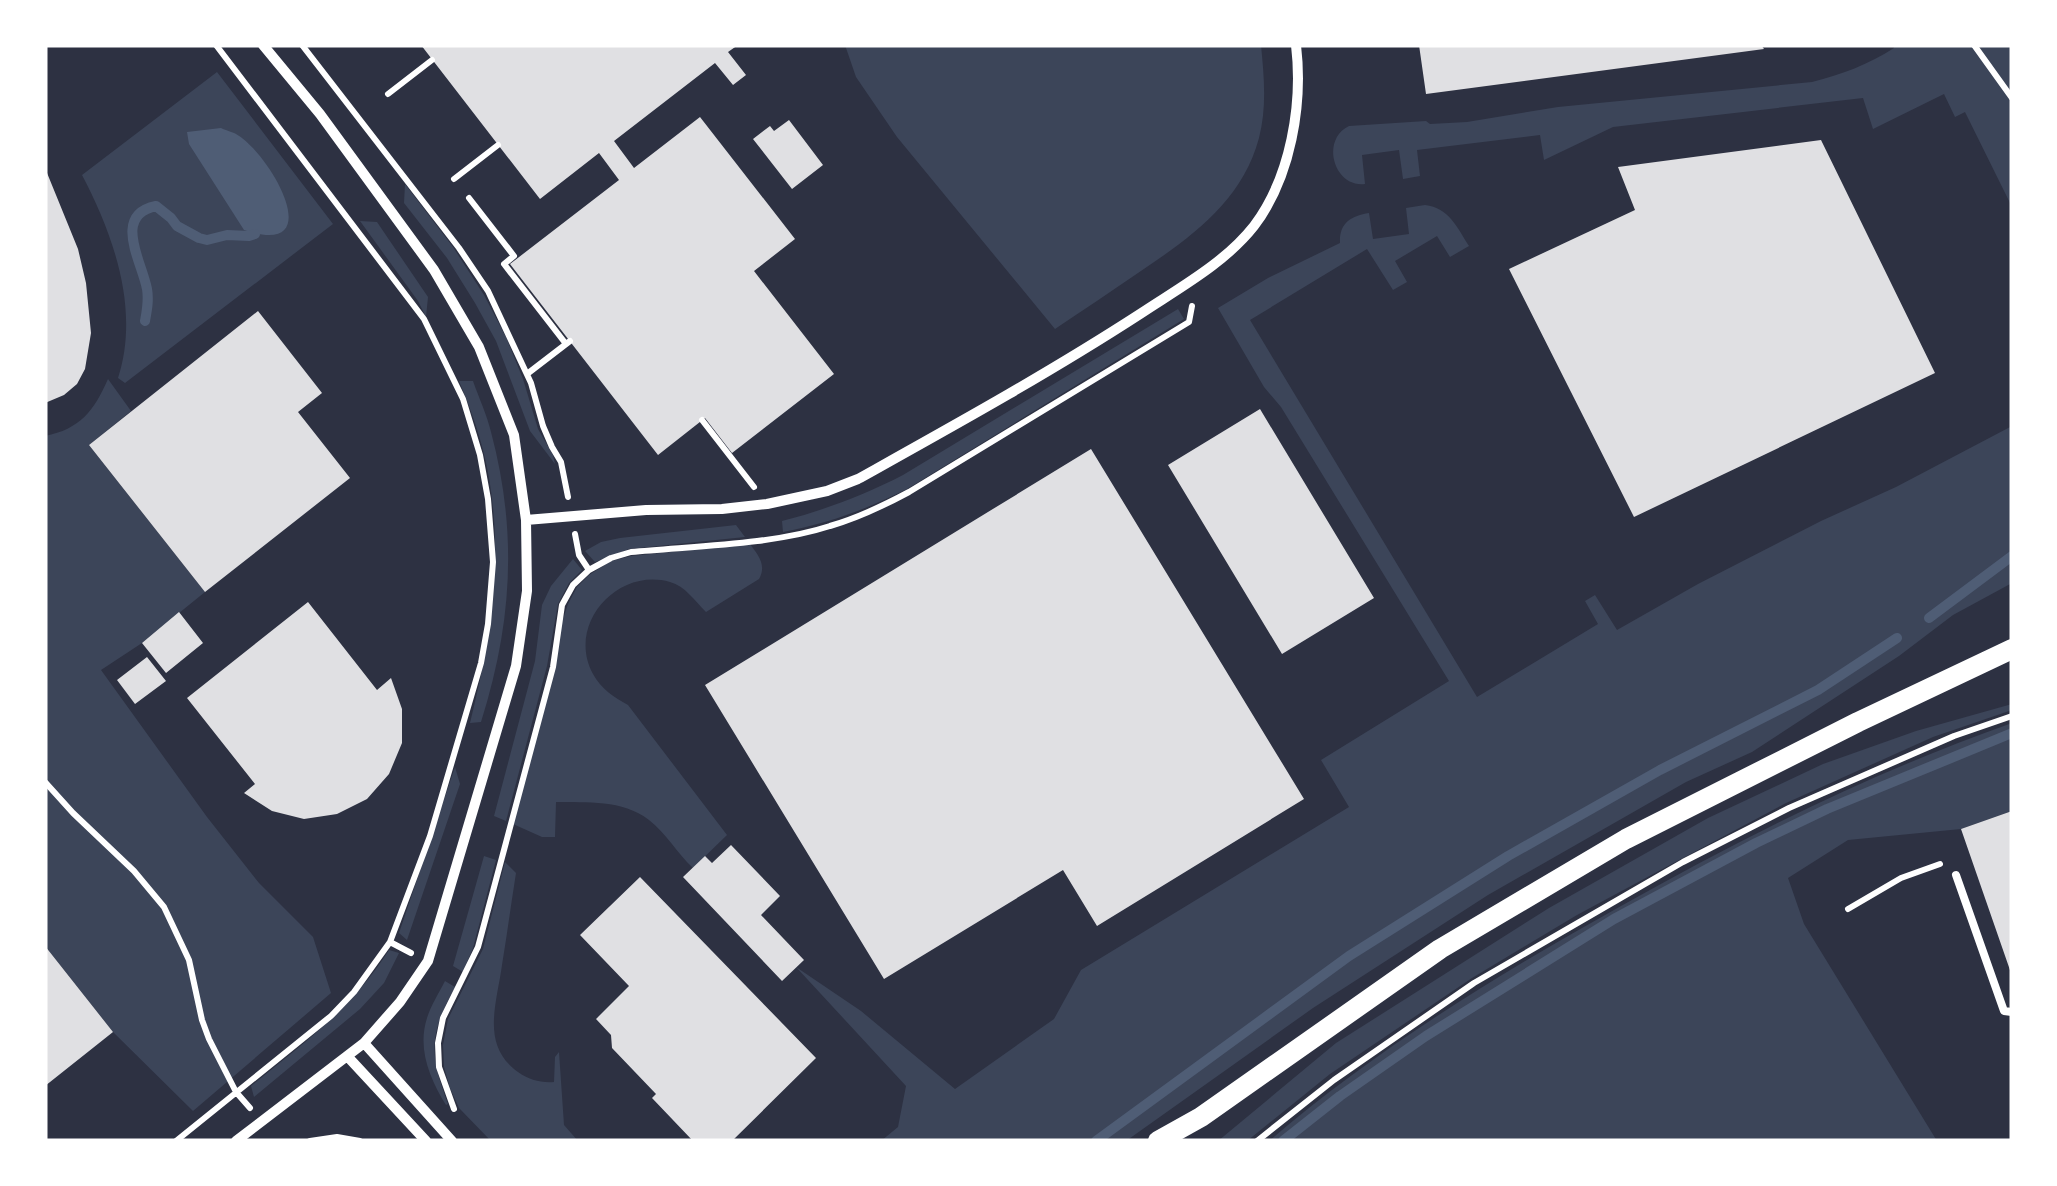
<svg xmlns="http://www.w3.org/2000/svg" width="2057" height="1186" viewBox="0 0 2057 1186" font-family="Mulish,sans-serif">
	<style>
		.green { fill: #3c4559 }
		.water { fill: #4f5d75 }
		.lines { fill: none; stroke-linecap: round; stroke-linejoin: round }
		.stream { stroke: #4f5d75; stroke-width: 10 }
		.building { fill: #e0e0e3 }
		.path { stroke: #fff; stroke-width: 6 }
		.service { stroke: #fff; stroke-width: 8 }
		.minor { stroke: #fff; stroke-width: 10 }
		.secondary { stroke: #fff; stroke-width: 20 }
	</style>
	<rect width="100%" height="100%" fill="#2d3142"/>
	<!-- green -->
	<path class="green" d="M845 45H1261C1264 76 1267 107 1259 138 1242 202 1190 238 1138 273 1110 292 1082 311 1055 329L897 137 856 77Z
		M1893 45H2012V207L1965 112 1955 117 1944 94 1873 129 1863 98 1613 127 1544 160 1540 135 1417 150 1420 176 1403 179 1399 150 1362 155 1365 184C1334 188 1320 140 1349 126L1426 121 1430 124 1467 122 1558 107 1812 82C1842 74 1868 65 1894 48Z
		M217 72 333 224 125 383 118 378C140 310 114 236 82 175Z
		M405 184 453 247 484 295 506 337 523 379 538 429 553 455 555 464 530 431 496 341 475 303 447 258 404 203Z
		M1425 205C1449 208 1457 227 1469 246L1450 257 1437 236 1395 261 1407 282 1393 290 1367 249 1250 320 1477 697 1598 624 1585 601 1595 595 1617 630 1698 584 1821 521 1896 487 2012 426V583L1953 615 1899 656 1752 752 1686 782 1488 895 1313 1008 1126 1141H881L898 1127 906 1086 796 967 861 1011 955 1089 1054 1019 1081 970 1349 807 1321 760 1449 681 1281 407 1264 387 1218 308 1268 278 1340 243C1339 223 1351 216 1369 213L1373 239 1409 234 1406 208Z
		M360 221 377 222 428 297 426 317 418 301Z
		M1178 309 1184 319 907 489C865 510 829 523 783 532L782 521C825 510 864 495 903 475Z
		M108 379 131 411 89 445 205 592 142 643 101 670 207 817 259 883 313 937 331 993 193 1111 113 1032 45 946V436C80 429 94 411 108 379Z
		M459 381H473C479 398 487 415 491 432 518 533 512 624 481 722L470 723C492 635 506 545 484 454 478 429 469 405 459 381Z
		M736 525 745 537 629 549 595 562 585 551 601 542 620 538Z
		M750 544C758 555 767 565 759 579L706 612C695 601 685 586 670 582 617 567 566 625 593 674 601 689 614 697 628 705L727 835 693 868C677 853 666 833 649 820 622 799 587 803 556 802L555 837H542L513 824 561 625 568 604 577 587 589 575 611 561 631 556Z
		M573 559 582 570 569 583 558 604 547 666 506 821 494 816 535 661 542 605 551 586Z
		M2012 704V710L1933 737 1786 803 1681 859 1577 915 1472 978 1330 1074 1247 1141H1218L1336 1043 1549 908 1708 818 1823 764 1916 731Z
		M2012 723V811L1961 829 1848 840 1788 878 1804 924 1937 1141H1269C1376 1049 1499 974 1621 906 1747 835 1876 771 2012 723Z
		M455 767 460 784 407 940 399 933Z
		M484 856 496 860 473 948 463 972 453 966Z
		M505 862 516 873C511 904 507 935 502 965 497 1003 480 1045 518 1072 529 1080 541 1083 554 1082L555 1057 559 1052 564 1125 578 1141H491L459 1108 450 1088 444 1067 443 1045 448 1019 483 949Z
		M389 950 399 953 384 983 360 1009 254 1097 251 1086C303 1044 353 1007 389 950Z
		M445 981 455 987C429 1035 429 1053 448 1104L446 1105C430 1079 417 1049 427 1018 431 1005 439 993 445 981Z"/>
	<!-- water -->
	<path class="water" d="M221 128C222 129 235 133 236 134 270 153 331 259 244 230L189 144 187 132Z"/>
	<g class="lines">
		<!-- stream -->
		<path class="stream" d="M145 321C147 310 149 300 147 289 142 262 112 215 156 206L171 218 177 226 199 238 207 240 227 235 249 236 255 234
			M1929 618 2012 556
			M1096 1141 1349 956 1508 856 1660 770 1818 690 1897 638
			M1283 1141 1340 1096 1426 1036 1614 919 1756 843 1827 809 2012 733"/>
	</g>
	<!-- building -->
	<path class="building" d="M421 45H738L728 52 746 75 733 85 715 63 614 141 634 168 700 117 795 239 754 271 834 374 732 453 705 418 658 455 510 264 619 180 599 153 540 199Z
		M1419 45H1761L1764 49 1426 94Z
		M789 120 823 165 792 189 753 139 770 126 774 131Z
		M1821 140 1935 373 1634 517 1509 269 1635 210 1618 167Z
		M45 168 78 249 86 283 91 333 85 369 77 384 64 395 45 403Z
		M258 311 322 393 298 412 350 478 205 592 89 445Z
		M1260 409 1374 598 1282 654 1168 465Z
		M1091 449 1304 799 1097 926 1063 870 884 979 705 685Z
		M308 602 377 690 391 678 402 709V743L389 774 367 799 337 814 304 819 272 811 244 793 255 784 187 698Z
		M179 612 203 643 166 673 142 643Z
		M147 657 166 681 135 704 117 680Z
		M2012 811V973H2011L1961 829Z
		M731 845 780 896 761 915 804 960 782 981 683 877 705 856 712 863Z
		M640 877 816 1058 732 1141H693L652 1098 656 1094 612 1048 611 1035 596 1019 629 986 580 935Z
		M45 946 113 1032 45 1086Z"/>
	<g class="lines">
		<!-- path -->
		<path class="path" d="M302 45 459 248 488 291 531 383 543 426 552 447 561 462 568 497
			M1974 45 2012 98
			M388 94 432 60
			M454 179 498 145
			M469 198 514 256 504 264 566 344
			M527 374 570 341
			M702 420 754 487
			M575 534 579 555 589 570
			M45 782 73 813 134 871 164 907 189 960 202 1020 209 1039 236 1092 250 1108
			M1848 909 1901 878 1940 864
			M390 942 411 953
			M454 1109 439 1067 438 1043 443 1018 478 947 553 667 562 605 573 585 589 570 611 558 631 552C692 546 772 545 830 526 858 518 883 506 909 492L1189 322 1192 306
			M176 1141 331 1016 354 992 390 942 430 836 481 663 488 624 493 562 488 499 480 455 463 399 424 319 216 45
			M310 1141 337 1137 360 1141
			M1257 1141 1334 1080 1474 983 1683 862 1789 808 1954 736 2012 716"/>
		<!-- service -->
		<path class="service" d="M1956 875 2004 1011 2012 1012"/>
		<!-- minor -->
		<path class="minor" d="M526 520 646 510 722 509 767 504 827 491 858 479C953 426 1049 373 1140 314 1179 288 1225 263 1254 226 1291 177 1303 104 1296 45
			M364 1043 452 1141
			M348 1057 426 1141
			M236 1141 364 1043 400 1002 428 961 516 666 527 591 526 520 514 435 479 347 434 270 320 114 263 45"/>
		<!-- secondary -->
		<path class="secondary" d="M1158 1141 1201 1117 1440 949 1626 839 1858 722 2012 649"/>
	</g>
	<!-- border -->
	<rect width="2057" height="1186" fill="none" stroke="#ffffff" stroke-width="95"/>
</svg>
